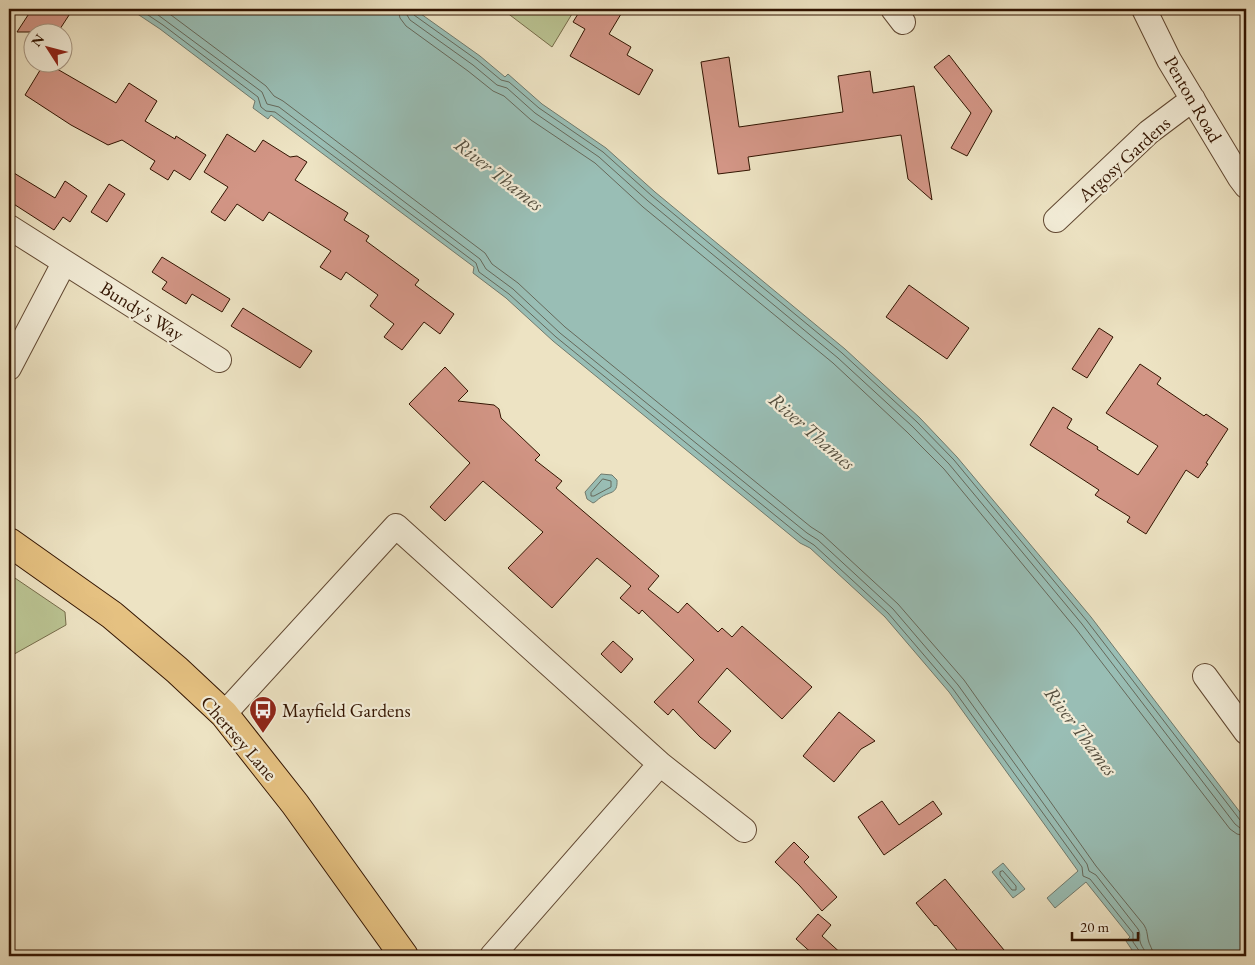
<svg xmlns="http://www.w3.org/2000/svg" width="1255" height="965" viewBox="0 0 1255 965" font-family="'EB Garamond',serif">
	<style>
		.green { fill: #bac392; stroke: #766c4a }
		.water { fill: #99beb5; stroke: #707a6d }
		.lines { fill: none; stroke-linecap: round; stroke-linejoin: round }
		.shore { stroke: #66695b; stroke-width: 1 }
		.building { fill: #d29585; stroke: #321401 }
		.street-casing { stroke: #614832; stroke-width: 26 }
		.primary-casing { stroke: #321401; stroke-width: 30 }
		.street { stroke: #f3edd8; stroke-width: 24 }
		.primary { stroke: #e6c282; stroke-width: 28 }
		.labels { text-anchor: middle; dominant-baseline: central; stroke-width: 4.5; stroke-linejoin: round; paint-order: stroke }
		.street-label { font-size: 19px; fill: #321401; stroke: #f3edd8 }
		.poi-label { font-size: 19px; fill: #321401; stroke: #f3edd8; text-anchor: start }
		.water-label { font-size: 20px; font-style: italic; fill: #565040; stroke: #f3edd8 }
	</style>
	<rect width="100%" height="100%" fill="#ede3c3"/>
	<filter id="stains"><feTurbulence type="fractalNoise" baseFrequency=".004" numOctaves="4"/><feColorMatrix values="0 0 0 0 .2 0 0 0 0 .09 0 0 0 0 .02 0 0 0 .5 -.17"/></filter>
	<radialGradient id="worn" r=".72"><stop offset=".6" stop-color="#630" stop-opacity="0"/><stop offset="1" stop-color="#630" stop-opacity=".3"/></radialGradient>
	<!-- green -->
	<path class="green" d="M502 9H575L552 47Z
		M9 574 65 612 66 625 9 657Z"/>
	<!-- water -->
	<path class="water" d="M130 9H414L480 56 505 77 508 74 542 104 606 148 655 192 845 349 920 418 957 457 1091 617 1246 820V956H1136L1126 941 1130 937 1086 882 1055 908 1047 898 1078 871 949 692 885 617 810 548 800 543 553 341 506 298 473 273 474 267 271 115 268 119 253 108 255 101 160 29Z
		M601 474 612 475 617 480C618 495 609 491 600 498 598 499 596 502 593 503L587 499 585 492Z
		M1003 863 1025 889 1013 898 992 872Z"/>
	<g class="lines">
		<!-- shore -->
		<path class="shore" d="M139 9 163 25 258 97 261 107 266 111 275 112 476 263 479 272 509 294 556 337 803 538 814 545 888 613 953 689 1082 867 1083 876 1090 879 1133 933V942L1140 952V956
			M150 9 262 92 267 104 279 107 480 259 486 269 513 289 560 333 807 533 818 540 893 609 958 685 1087 864 1089 871 1096 875 1138 929C1141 934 1139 937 1140 941 1141 947 1146 950 1146 956
			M163 9 266 86 274 96 283 101 485 253 492 264 518 283 565 327 811 527 822 534 898 604 964 680 1096 866 1144 925C1147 930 1147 933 1148 939 1149 945 1153 949 1154 956
			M398 9 400 18 406 26 468 71 493 91 504 96 531 120 595 163 643 207 833 363 907 432 944 469 1076 629 1230 829 1237 834 1246 836
			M406 9 407 15 410 20 473 65 497 85 507 88 535 113 599 157 648 201 838 358 912 426 949 464 1082 624 1235 824 1240 828 1246 829
			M412 9 414 15 477 60 501 80 509 82 539 108 603 152 652 196 842 353 917 422 954 460 1087 621 1240 820 1246 822
			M603 479 611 481V487L594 496H591V493Z
			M1003 871 1016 886V890H1012L1000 875V872Z"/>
	</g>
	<!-- building -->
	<path class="building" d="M32 9H73L58 32H17Z
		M581 9H624L609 34 631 47 627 55 653 70 639 95 570 56 585 29 573 22Z
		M949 55 992 111 967 156 951 148 971 113 934 67Z
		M729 57 739 127 843 112 838 76 870 71 873 93 914 86 932 200 908 179 901 135 748 157 750 170 718 174 701 62Z
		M45 62 116 103 129 83 157 101 145 121 175 139 176 136 206 155 190 180 174 170 168 180 150 169 155 161 122 140 108 145 71 125 25 95Z
		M227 134 255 152 263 140 290 157 297 156 307 162 295 180 348 213 344 220 369 236 366 241 419 280 415 285 454 314 440 334 424 322 402 350 384 337 394 324 370 306 378 295 346 272 341 280 320 267 331 251 269 212 263 221 237 204 225 221 211 212 228 187 204 172Z
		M9 170 55 198 65 181 87 196 70 222 63 217 54 230 9 201Z
		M109 184 125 194 107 222 91 212Z
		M162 257 230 299 222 312 192 294 186 304 162 289 167 282 152 272Z
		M909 285 969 328 947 359 886 317Z
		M243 308 312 351 300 368 231 326Z
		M1099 328 1113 337 1087 378 1072 369Z
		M1140 364 1161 378 1157 384 1204 416 1206 414 1228 429 1206 463 1208 464 1198 478 1186 470 1146 534 1127 522 1130 517 1095 495 1099 490 1030 445 1053 407 1072 419 1067 428 1098 447 1097 449 1138 475 1158 446 1106 413Z
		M445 367 468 391 458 401 494 405 499 409 501 418 540 455 535 460 562 481 556 488 659 576 648 589 678 613 687 603 718 632 722 628 732 637 742 626 812 687 782 719 727 668 698 702 731 731 715 749 700 737 673 709 668 715 654 702 694 660 642 610 639 614 620 598 631 586 597 558 552 608 508 568 543 532 483 481 445 521 430 507 470 463 409 404Z
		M613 641 633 659 621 673 601 654Z
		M839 712 875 741 861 749 834 782 803 756Z
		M882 801 899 825 933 801 942 814 884 855 858 817Z
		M794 842 809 857 804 862 837 897 822 911 799 885 775 862Z
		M945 879 1009 956H962L936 925 935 926 916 903Z
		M818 914 831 925 822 936 844 956H815L796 939Z"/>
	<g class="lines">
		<defs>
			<path id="street" d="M893 9 903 22
				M1144 9 1169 60 1240 178 1246 186
				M1056 220 1149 132 1193 99
				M9 227 219 360
				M9 368 64 263
				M1205 676 1246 732
				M224 714 396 526 660 764 492 956
				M660 764 744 830"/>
			<path id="primary" d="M9 542 112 615 177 670 224 714 295 804 404 956"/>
		</defs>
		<!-- street casing -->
		<use href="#street" class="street-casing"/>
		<!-- primary casing -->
		<use href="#primary" class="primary-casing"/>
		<!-- street -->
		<use href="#street" class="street"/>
		<!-- primary -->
		<use href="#primary" class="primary"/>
	</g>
	<!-- icons -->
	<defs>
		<symbol id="bus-pin" viewBox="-11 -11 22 30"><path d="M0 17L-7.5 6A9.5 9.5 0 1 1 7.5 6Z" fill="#8f2418" stroke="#f3edd8"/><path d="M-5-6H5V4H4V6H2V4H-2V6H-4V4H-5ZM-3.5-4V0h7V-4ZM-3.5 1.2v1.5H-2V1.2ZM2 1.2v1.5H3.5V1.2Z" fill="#fff"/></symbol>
	</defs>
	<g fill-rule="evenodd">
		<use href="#bus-pin" x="247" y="694" width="32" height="43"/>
	</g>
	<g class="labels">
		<!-- street labels -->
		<g class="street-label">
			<text transform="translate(1193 99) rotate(60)">Penton Road</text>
			<text transform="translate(1124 159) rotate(-42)">Argosy Gardens</text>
			<text transform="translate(142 311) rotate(32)">Bundy's Way</text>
			<text transform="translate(239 738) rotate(49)">Chertsey Lane</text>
		</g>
		<!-- poi labels -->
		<g class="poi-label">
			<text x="282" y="710">Mayfield Gardens</text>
		</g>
		<!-- water labels -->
		<g class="water-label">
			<text transform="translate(499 174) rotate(38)">River Thames</text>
			<text transform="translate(812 431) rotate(41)">River Thames</text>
			<text transform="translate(1081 731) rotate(53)">River Thames</text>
		</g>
	</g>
	<!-- margin -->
	<rect width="1255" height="965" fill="none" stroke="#ede3c3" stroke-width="30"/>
	<rect x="10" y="10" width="1235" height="945" fill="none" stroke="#321401" stroke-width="2.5"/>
	<rect x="15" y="15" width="1225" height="935" fill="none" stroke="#321401"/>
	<!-- north arrow -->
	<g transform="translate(48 48) rotate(306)"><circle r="24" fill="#f3edd8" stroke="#a69682"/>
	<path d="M0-4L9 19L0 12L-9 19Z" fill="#8f2418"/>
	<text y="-8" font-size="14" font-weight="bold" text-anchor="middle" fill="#321401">N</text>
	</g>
	<!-- scale -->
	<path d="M1072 932v8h66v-8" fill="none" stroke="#321401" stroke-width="2.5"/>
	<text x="1080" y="932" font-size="15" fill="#321401" stroke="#f3edd8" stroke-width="4" paint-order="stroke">20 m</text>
	<rect width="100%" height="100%" filter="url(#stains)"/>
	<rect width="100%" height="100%" fill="url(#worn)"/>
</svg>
